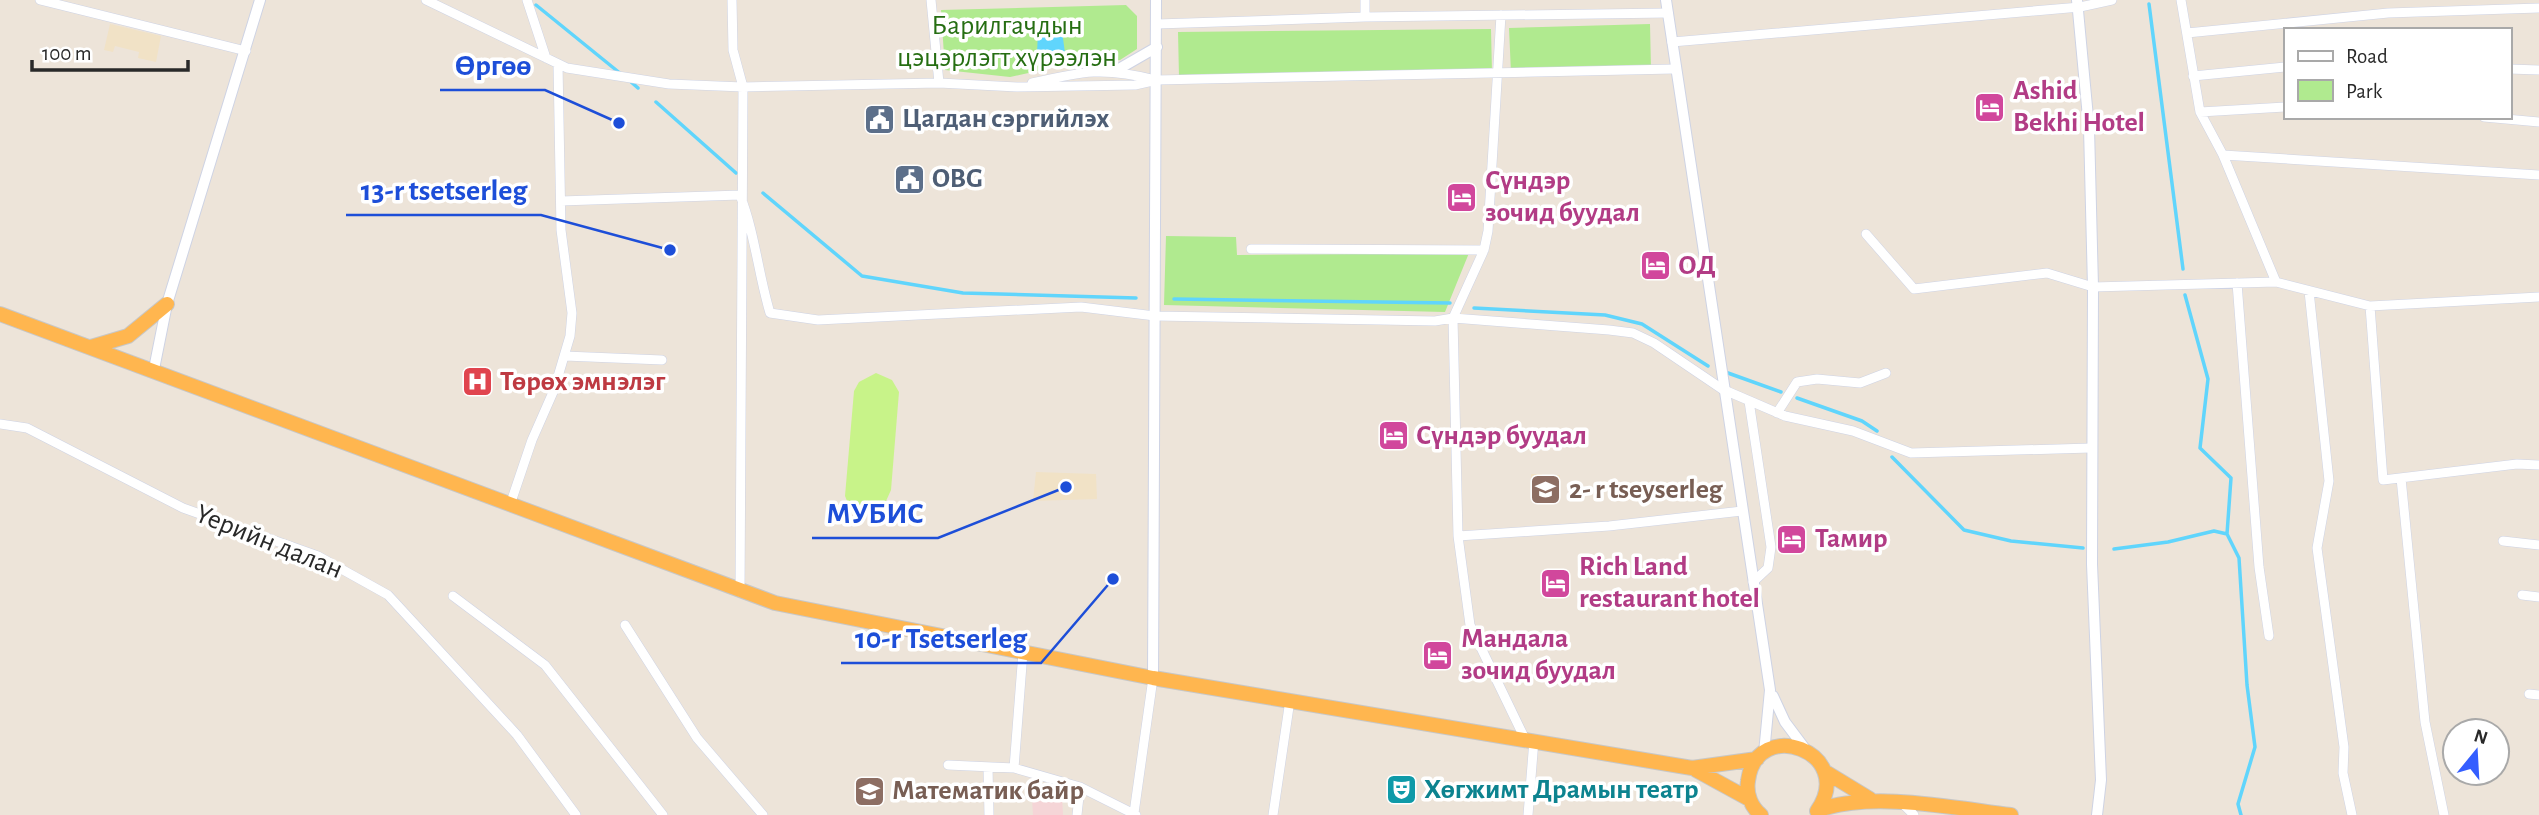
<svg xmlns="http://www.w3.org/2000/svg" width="2539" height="815" viewBox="0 0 2539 815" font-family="'Alegreya Sans',sans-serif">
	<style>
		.education { fill: #f1e2c6 }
		.medical { fill: #f5d5d7 }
		.green { fill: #b0ea8f }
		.pitch { fill: #c8f389 }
		.water { fill: #60d5fc }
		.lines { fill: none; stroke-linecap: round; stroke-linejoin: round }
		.stream { stroke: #60d5fc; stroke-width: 3.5 }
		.minor-casing { stroke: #ced3e4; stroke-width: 10 }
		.tertiary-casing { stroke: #ced3e4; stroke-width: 12 }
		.trunk-casing { stroke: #c7c7c7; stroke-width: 16 }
		.minor { stroke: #fff; stroke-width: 9 }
		.tertiary { stroke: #fff; stroke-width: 10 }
		.trunk { stroke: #ffb64f; stroke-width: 14 }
		.labels { text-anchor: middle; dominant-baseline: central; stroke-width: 7; stroke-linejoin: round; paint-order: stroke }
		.park-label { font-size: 28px; fill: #266e12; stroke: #fff }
		.hotel-label { font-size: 28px; font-weight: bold; fill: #b23c85; stroke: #fff; text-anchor: start }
		.service-label { font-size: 28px; font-weight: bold; fill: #4e5e75; stroke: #fff; text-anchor: start }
		.health-label { font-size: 28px; font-weight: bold; fill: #be3a42; stroke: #fff; text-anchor: start }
		.education-label { font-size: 28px; font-weight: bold; fill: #785e54; stroke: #fff; text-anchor: start }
		.street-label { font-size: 28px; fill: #292929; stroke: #fff }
		.culture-label { font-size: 28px; font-weight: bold; fill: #0d838f; stroke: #fff; text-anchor: start }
		.leader { fill: none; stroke: #1d4ed8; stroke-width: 2.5 }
		.callout-dot { fill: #1d4ed8; stroke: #fff; stroke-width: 2.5 }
		.callout-label { font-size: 30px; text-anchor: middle; font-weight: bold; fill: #1d4ed8; stroke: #fff; stroke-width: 7; stroke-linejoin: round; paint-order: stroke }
	</style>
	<rect width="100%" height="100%" fill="#ede4d9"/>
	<!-- education -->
	<path class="education" d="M110 24 161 36 156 62 138 58 139 52 115 46 113 52 104 50Z
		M1036 472 1096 474 1097 499 1033 501Z
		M1531 474H1542L1543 482H1549V475H1560V498H1531Z"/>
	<!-- medical -->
	<path class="medical" d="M1062 796 1063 815H1033L1032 799Z"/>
	<!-- green -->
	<path class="green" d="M1126 5 1137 16V49L1120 60 1069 64 1010 77 945 70 941 10Z
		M1650 24 1651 69 1511 73 1509 28Z
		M1491 29 1492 73 1179 77 1178 32Z
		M1166 236 1236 237 1237 255 1469 253 1445 312 1164 305Z"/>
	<!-- pitch -->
	<path class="pitch" d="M876 373 892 380 899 392 891 490 882 510C868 518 850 512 845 496L854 391 859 382Z"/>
	<!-- water -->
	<path class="water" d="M1038 31H1062L1065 53 1037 54Z"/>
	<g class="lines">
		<!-- stream -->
		<path class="stream" d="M2149 4 2183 269
			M536 5 621 74
			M630 81 638 88
			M656 102 736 173
			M763 193 862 276 963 293 1136 298
			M2185 295 2208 379 2200 448 2231 478 2227 534 2239 558 2247 685 2255 747 2238 804 2241 815
			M1174 299 1450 303
			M1474 308 1605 315 1642 324 1708 366
			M1728 373 1781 392
			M1797 398 1862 421 1877 431
			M1892 457 1964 530 2011 541 2083 548
			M2114 549 2168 542 2214 531 2227 534"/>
		<defs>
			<path id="minor" d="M40 0 246 51
				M426 0 567 68 669 84 743 87 939 83 1017 87 1135 85 1157 80 1674 69
				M527 0 546 58
				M732 0 733 50 743 87 740 592
				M931 0 939 83
				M2181 0 2200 112 2223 155 2276 282
				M1501 15 1488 231 1484 250 1453 318 1458 536 1470 625 1525 739
				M1365 17V0
				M1157 24 1365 17 1668 13
				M2187 33 2388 13 2539 8
				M1672 42 2080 7 2112 0
				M2509 69 2539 70
				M2193 76 2285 67
				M1032 83C1083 71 1104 67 1156 80
				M2200 112 2285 107
				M2484 117 2539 122
				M2223 155 2539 175
				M561 201 740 195C755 233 758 273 770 313L818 320 1081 307 1155 316 1435 321 1453 318 1609 330 1633 333 1654 343 1722 389 1785 416 1853 431 1911 453 2091 448
				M1866 234 1914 289 2047 273 2093 287 2276 282 2370 306 2539 297
				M1251 249 1484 250
				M2237 283 2259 567 2269 636
				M2309 291 2329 481 2317 548 2344 747 2343 773 2352 815
				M2370 306 2383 480 2517 464 2539 465
				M565 356 662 360
				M1749 401 1771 547 1768 568 1753 582
				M1777 413 1797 382 1817 379 1860 383 1886 373
				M0 424 27 428 183 508 318 556 388 595 517 735 576 815
				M2401 478 2425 722 2444 815
				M510 505 532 440 554 390 570 336 572 313 561 230 558 64
				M1458 536 1609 526 1742 511
				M2503 541 2539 545
				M2522 595 2539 597
				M453 596 545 665 663 815
				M625 625 697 738 763 815
				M2529 694 2539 695
				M948 765 1014 768 1080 787 1136 815
				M988 767 989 815
				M1014 768 1023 652
				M1903 804 1914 815
				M1134 813 1153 678
				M1077 815 1080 787
				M1273 815 1290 700
				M1528 815 1534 740"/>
			<path id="tertiary" d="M1666 0 1770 690 1764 753
				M2077 0 2089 128 2093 287 2092 564 2101 780 2097 815
				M1117 70 1157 47
				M154 369 167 304 260 0
				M1153 678 1156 0
				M1773 696 1785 722 1806 750"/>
			<path id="trunk" d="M0 314 775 603 1153 678 1692 768 1757 759
				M91 347 128 336 167 304
				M1696 770 1749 799
				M1824 771 1870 799
				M1819 810C1872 791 1954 808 2011 815
				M1761 815C1751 807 1746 794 1748 781 1756 715 1858 752 1817 811"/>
		</defs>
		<!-- minor casing -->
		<use href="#minor" class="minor-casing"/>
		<!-- tertiary casing -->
		<use href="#tertiary" class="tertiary-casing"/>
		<!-- trunk casing -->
		<use href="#trunk" class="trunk-casing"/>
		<!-- minor -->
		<use href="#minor" class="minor"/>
		<!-- tertiary -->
		<use href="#tertiary" class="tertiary"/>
		<!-- trunk -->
		<use href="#trunk" class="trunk"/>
	</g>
	<!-- icons -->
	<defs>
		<symbol id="hotel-square" viewBox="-11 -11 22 22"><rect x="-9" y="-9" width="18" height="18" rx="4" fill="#d1479c" stroke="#fff"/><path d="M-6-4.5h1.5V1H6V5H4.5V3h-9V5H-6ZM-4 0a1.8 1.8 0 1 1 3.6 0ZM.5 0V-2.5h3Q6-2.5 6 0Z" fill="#fff"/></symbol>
		<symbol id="civic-square" viewBox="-11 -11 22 22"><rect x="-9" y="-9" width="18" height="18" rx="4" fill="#5c6f8a" stroke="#fff"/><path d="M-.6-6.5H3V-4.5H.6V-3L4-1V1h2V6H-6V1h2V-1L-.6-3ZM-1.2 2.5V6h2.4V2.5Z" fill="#fff"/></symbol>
		<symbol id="hospital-square" viewBox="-11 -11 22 22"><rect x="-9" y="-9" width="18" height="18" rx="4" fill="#e0444e" stroke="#fff"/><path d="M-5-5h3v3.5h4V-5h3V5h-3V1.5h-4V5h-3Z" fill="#fff"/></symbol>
		<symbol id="school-square" viewBox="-11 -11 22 22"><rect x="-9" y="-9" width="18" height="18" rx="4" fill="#8d6e63" stroke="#fff"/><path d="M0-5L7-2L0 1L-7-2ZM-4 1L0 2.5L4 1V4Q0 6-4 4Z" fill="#fff"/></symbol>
		<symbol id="theatre-square" viewBox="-11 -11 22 22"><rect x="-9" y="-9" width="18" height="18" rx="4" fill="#0f9aa8" stroke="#fff"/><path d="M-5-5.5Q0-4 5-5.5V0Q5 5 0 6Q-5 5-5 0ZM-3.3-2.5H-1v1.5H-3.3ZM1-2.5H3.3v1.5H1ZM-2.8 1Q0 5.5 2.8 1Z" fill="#fff"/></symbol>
		<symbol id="university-square" viewBox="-11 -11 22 22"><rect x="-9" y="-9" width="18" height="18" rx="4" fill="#8d6e63" stroke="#fff"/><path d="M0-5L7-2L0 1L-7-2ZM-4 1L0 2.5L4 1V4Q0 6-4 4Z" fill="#fff"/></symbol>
	</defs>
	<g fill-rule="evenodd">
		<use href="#hotel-square" x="1972" y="90" width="35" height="35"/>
		<use href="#civic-square" x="862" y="102" width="35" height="35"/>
		<use href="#civic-square" x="892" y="162" width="35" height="35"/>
		<use href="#hotel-square" x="1444" y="180" width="35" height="35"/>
		<use href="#hotel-square" x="1638" y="248" width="35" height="35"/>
		<use href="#hospital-square" x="460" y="364" width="35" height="35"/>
		<use href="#hotel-square" x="1376" y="418" width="35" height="35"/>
		<use href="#school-square" x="1528" y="472" width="35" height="35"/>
		<use href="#hotel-square" x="1774" y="522" width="35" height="35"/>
		<use href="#hotel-square" x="1538" y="566" width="35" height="35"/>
		<use href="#hotel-square" x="1420" y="638" width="35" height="35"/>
		<use href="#theatre-square" x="1384" y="772" width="35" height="35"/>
		<use href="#university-square" x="852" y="774" width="35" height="35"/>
	</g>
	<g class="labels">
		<!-- park labels -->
		<g class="park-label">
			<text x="1007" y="26">Барилгачдын<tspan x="1007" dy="32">цэцэрлэгт хүрээлэн</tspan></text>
		</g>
		<!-- hotel labels -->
		<g class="hotel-label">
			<text x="2013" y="91">Ashid<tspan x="2013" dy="32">Bekhi Hotel</tspan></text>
			<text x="1485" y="181">Сүндэр<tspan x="1485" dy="32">зочид буудал</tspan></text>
			<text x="1678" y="266">ОД</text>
			<text x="1416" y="436">Сүндэр буудал</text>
			<text x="1815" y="539">Тамир</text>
			<text x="1579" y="567">Rich Land<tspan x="1579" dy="32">restaurant hotel</tspan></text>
			<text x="1461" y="639">Мандала<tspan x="1461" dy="32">зочид буудал</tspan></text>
		</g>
		<!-- service labels -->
		<g class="service-label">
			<text x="902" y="119">Цагдан сэргийлэх</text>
			<text x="932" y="179">OBG</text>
		</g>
		<!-- health labels -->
		<g class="health-label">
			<text x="500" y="382">Төрөх эмнэлэг</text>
		</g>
		<!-- education labels -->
		<g class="education-label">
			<text x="1569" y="490">2- r tseyserleg</text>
			<text x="892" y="791">Математик байр</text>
		</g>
		<!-- street labels -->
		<g class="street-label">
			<text transform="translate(269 542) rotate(22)">Үерийн далан</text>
		</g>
		<!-- culture labels -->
		<g class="culture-label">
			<text x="1424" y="790">Хөгжимт Драмын театр</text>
		</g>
	</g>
	<!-- callouts -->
	<path class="leader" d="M619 123L545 90H440M670 250L541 215H346M1066 487L938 538H812M1113 579L1041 663H841"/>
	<g class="callout-dot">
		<circle cx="619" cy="123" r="7"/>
		<circle cx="670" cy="250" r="7"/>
		<circle cx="1066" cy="487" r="7"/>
		<circle cx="1113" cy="579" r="7"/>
	</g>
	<g class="callout-label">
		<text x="493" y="75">Өргөө</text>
		<text x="444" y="200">13-r tsetserleg</text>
		<text x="875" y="523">МУБИС</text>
		<text x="941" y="648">10-r Tsetserleg</text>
	</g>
	<!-- legend -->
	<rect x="2284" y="28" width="228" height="91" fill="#ffffff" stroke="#a9a9a9" stroke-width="2"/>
	<rect x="2298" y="51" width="35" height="10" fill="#ffffff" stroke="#a9a9a9" stroke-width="2"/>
	<text x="2346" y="63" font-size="21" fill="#292929">Road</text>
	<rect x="2298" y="80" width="35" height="21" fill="#b0ea8f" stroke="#a9a9a9" stroke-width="2"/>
	<text x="2346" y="98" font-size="21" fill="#292929">Park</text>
	<!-- north arrow -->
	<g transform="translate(2476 752) rotate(18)"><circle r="33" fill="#ffffff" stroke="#a9a9a9" stroke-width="2"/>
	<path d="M0-5L12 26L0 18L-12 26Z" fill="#345eff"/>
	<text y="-10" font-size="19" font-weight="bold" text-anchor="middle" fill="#292929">N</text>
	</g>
	<!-- scale -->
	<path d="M32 60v10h156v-10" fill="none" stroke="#292929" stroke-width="3.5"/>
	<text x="42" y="60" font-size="21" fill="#292929" stroke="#ffffff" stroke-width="5" paint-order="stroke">100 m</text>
</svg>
